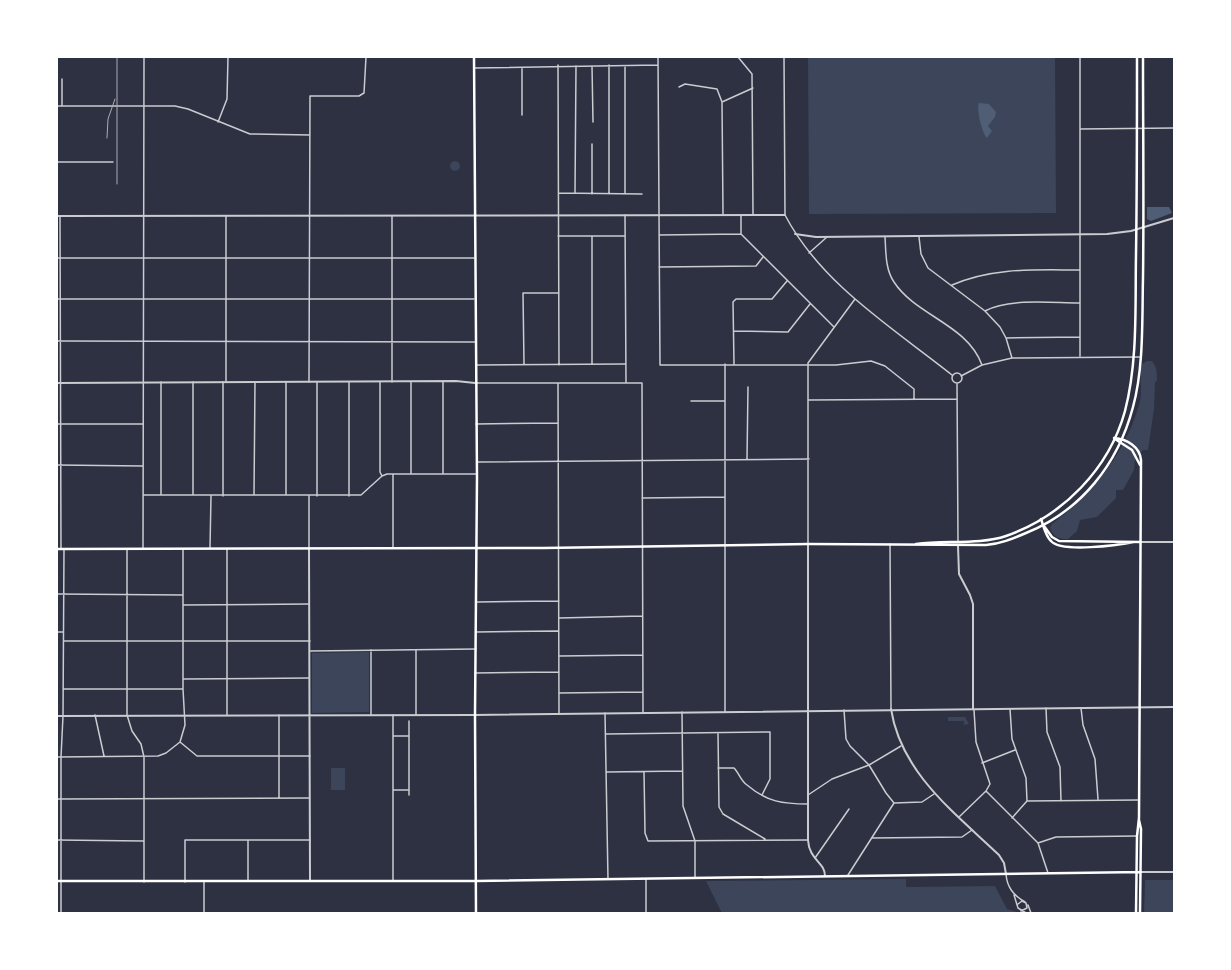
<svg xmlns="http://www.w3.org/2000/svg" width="1231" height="970" viewBox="0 0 1231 970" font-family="Literata,serif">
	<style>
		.green { fill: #3c4559 }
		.water { fill: #4f5d75 }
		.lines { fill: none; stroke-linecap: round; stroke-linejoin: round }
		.minor { stroke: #caccd0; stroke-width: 1.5 }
		.tertiary { stroke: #caccd0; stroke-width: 2 }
		.secondary { stroke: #fff; stroke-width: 2.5 }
		.primary { stroke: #fff; stroke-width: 2.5 }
		.rail { stroke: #abadb3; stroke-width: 1 }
	</style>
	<rect width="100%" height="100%" fill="#2d3142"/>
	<!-- green -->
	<path class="green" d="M808 57H1055L1056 213 809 214Z
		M450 166a5 5 0 1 1 10 0a5 5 0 1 1-10 0Z
		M1147 361H1152C1157 367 1157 373 1157 381L1155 382 1154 409 1148 450H1143L1135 459 1134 470 1123 490H1116V498L1097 517 1080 520 1077 531 1068 539C1058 539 1054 537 1050 528L1052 524C1093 493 1127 452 1140 401 1142 394 1140 377 1141 368L1142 364Z
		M369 652V712L312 713V653Z
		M948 717H965L969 724 964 725V721H948Z
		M331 768H345V790H331Z
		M906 879V887L995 886 1007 909 1021 913H722L706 881Z
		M1145 880H1174V913H1144Z"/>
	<!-- water -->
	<path class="water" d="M979 103 989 104 996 112 995 117 988 126 992 131 987 138C982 133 976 109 979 103Z
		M1147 207H1169L1172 213 1151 221 1147 219Z"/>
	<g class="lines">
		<!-- minor -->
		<path class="minor" d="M658 57 660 365H836L871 361 885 366 914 389V399
			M738 57 752 74 753 214
			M784 57 785 215C821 284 893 328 952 375
			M1080 57V356
			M558 65 559 365
			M609 65V194
			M592 66 593 122
			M625 66V193
			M474 68 658 65
			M522 68V115
			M62 79V106
			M679 87 685 84 717 89 722 102
			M57 106H175L188 109 250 134 310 135
			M218 122 227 99 228 57
			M1080 129 1174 128
			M592 144V194
			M57 162H113
			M559 193 642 194
			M575 193 576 66
			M723 214 722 102 753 88
			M625 215 626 382
			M741 215V234L834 327
			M60 216 61 549
			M659 235 741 234
			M558 236H624
			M885 237C886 251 885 269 894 282 916 316 967 324 982 365
			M919 237 921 254 928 268 985 311 1000 327 1006 338 1012 358
			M809 253 827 237
			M57 258H474
			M659 267 756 266 763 257
			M952 285C993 267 1036 270 1079 270
			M57 299H474
			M985 311C1009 298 1051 303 1079 303
			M734 331 788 332 810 304
			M1006 338 1080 337
			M57 341 475 342
			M524 364 523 293H559
			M592 364V236
			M734 364 733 302 736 299H772L787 281
			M477 365 625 364
			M952 378a5 5 0 1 1 10 0a5 5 0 1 1-10 0Z
			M961 376 982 365 1012 358 1140 357
			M161 382V495
			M193 382V495
			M226 382V216
			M286 382V495
			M309 382 310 96H359L364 93 366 57
			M380 382V472L382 476
			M392 382V216
			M411 382V474
			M443 382V474
			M477 383H642L643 713
			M558 383 559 714
			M957 383 958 541
			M809 400 957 399
			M691 401H725
			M57 424H143
			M476 424 558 423
			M747 459 748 387
			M477 462 809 459
			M57 465 143 466
			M143 495H361L382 476 387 474H477
			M254 495 255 382
			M223 496V382
			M309 496V548
			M317 496V382
			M349 496V382
			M642 498 725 497
			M808 544V363L855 299
			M890 544 891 709
			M210 548 211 496
			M393 548V474
			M127 549V715L132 731 141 744 144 757V882
			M143 549 144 57
			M57 594 183 595
			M477 602 559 601
			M183 605 309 604
			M559 618 642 616
			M57 632H63
			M476 632 558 631
			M64 641H310
			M371 650V715
			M416 650V715
			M310 651 476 649
			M559 656 643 655
			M475 673 559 672
			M183 679 309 678
			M64 689H182
			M559 693 643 692
			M1046 708 1047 732 1060 767 1061 801
			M1081 708 1083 725 1095 759 1098 799
			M1010 709 1012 739 1026 778 1027 801
			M844 710 846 739 850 746 869 765 886 793 894 803
			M682 712 683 806 695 841V878
			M725 712V364
			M605 713 608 879
			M95 715 104 756
			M227 715V549
			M279 715V798
			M393 715V881
			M718 733 719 807 723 814 765 839
			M606 734 770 732V779L762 795
			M393 736H409
			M180 742 197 756H310
			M57 757 158 756 166 753 180 742 185 725 183 689V549
			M982 763 1015 750
			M718 768H734C739 773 741 781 747 785 767 802 783 804 808 804
			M607 772 682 771
			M644 772 645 833 648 841 808 840
			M393 790H408
			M986 791 1038 843 1048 873
			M409 795V721
			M808 795 832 779 869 765 901 746
			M57 799 309 798
			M894 803 922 802 934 794
			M959 817 986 791 990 784 976 742 974 710
			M1012 818 1027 801 1139 800
			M872 838 962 837 972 830
			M57 840 143 841
			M1038 843 1056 837 1137 836
			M815 858 849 809
			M1006 874C1007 887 1013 895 1025 902
			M848 875 894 803
			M248 880V840
			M185 882V840H310
			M1014 895 1018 908 1026 913
			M1018 904 1022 901 1026 903 1027 908 1021 911
			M1028 905 1031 913
			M61 913V757L63 716 64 549
			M204 913V882
			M646 913V879"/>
		<!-- tertiary -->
		<path class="tertiary" d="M57 216 785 215
			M795 234 816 237 1107 234 1131 231 1174 218
			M57 383 456 381 475 383
			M1140 542H1174
			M808 544V840C809 860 825 862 825 876
			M958 546 959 574 970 595 973 604V709
			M309 549 310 881
			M891 709C901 773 955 813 999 855L1004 863 1006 874
			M57 716 475 715 1174 707
			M1141 872H1174"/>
		<!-- secondary -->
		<path class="secondary" d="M474 57 477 477 475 715 476 913
			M1114 438C1127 439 1140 447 1141 460L1139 818 1137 836 1136 913
			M1115 439 1132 450 1140 465
			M1041 519C1044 527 1045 535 1051 541 1061 553 1119 545 1134 542
			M1044 526 1052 537 1059 541 1140 542
			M1139 820 1141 829 1140 913
			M57 881H476L1141 872"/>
		<!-- primary -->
		<path class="primary" d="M916 544C944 540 980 545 1006 536 1063 516 1109 469 1125 411 1138 361 1135 306 1136 255 1137 189 1137 123 1137 57
			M57 549 543 548 808 544 986 545C1000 544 1012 539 1026 533 1081 511 1118 464 1133 407 1144 367 1142 318 1143 278 1144 204 1143 130 1143 57"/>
		<!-- rail -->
		<path class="rail" d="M117 57V184
			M107 138 108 119 115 99"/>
	</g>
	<!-- border -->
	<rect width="1231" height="970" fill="none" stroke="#ffffff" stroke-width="116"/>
</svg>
